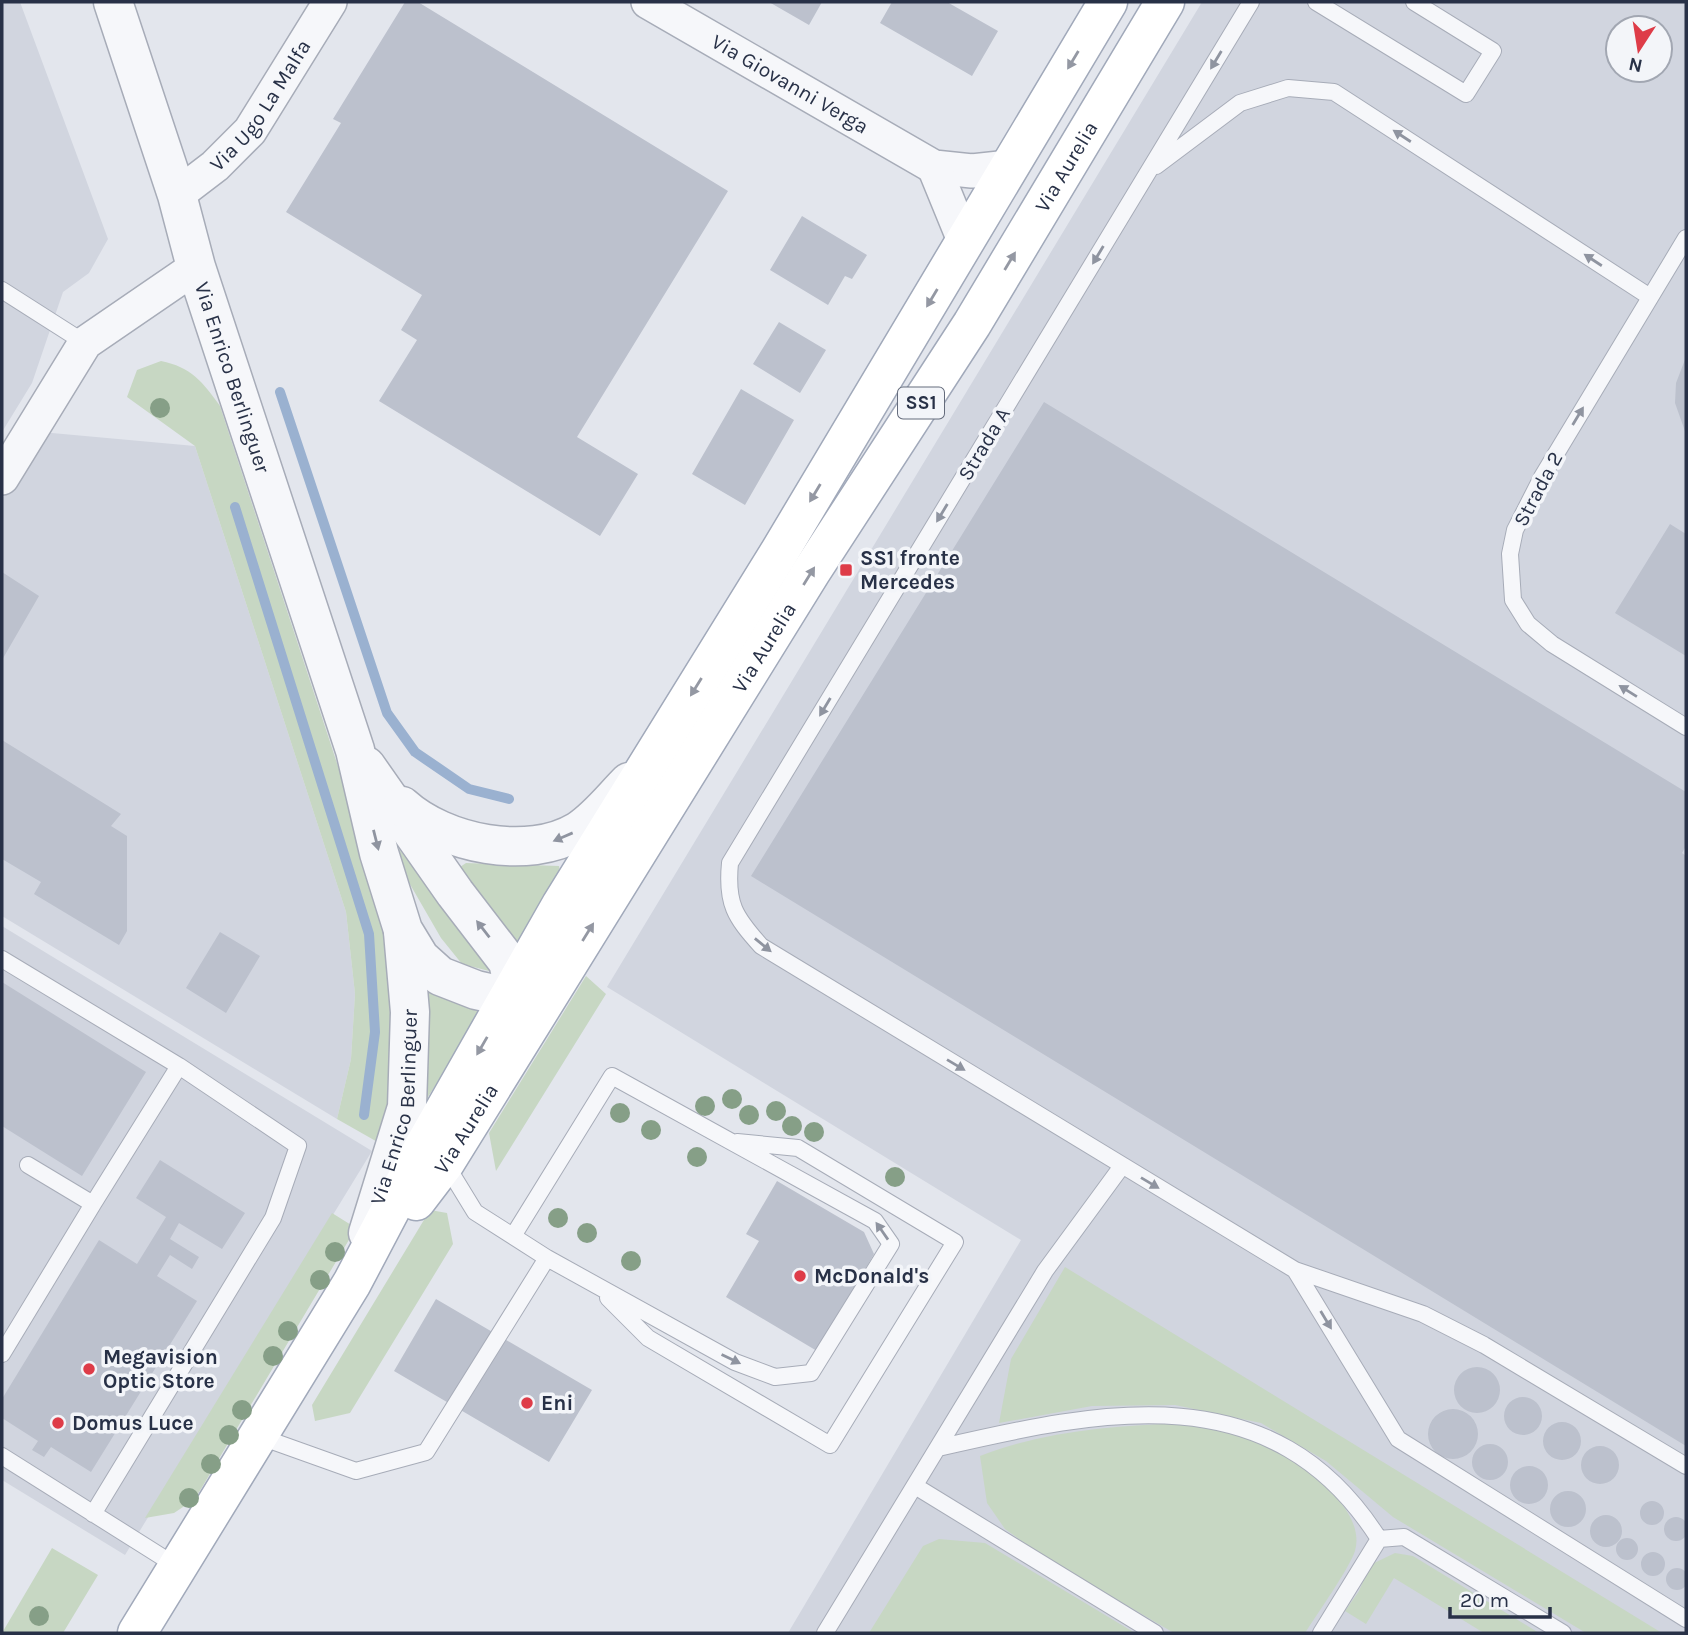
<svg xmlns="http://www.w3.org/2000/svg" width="1688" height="1635" viewBox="0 0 1688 1635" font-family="Karla,sans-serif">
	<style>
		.built { fill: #d1d5df; fill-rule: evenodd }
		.green { fill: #c7d7c3 }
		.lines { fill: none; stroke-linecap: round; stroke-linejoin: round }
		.stream { stroke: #9ab1d0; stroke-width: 10 }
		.building { fill: #bcc1cd }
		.service-casing { stroke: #a7acb8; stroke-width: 18 }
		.minor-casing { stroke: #a7acb8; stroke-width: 36 }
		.tertiary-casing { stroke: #a7acb8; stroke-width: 41 }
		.primary-casing { stroke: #a1a9ba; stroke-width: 41 }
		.service { stroke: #f6f7fa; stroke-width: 16 }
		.minor { stroke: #f6f7fa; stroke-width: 33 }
		.tertiary { stroke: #f6f7fa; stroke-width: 38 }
		.primary { stroke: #fff; stroke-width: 38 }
		.tree { fill: #869f87 }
		.oneway { fill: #9498a3 }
		.oneway2 { fill: #8f94a0 }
		.poi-dot { fill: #de3c48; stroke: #f3f5f9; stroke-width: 2.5 }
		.labels { text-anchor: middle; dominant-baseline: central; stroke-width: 7; stroke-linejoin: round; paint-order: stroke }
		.shield { fill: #f3f5f9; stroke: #656c7c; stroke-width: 2 }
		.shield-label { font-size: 19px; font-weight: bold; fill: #283147 }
		.street-label { font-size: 21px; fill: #283147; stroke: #f3f5f9 }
		.poi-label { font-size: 21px; font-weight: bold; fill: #283147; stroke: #f3f5f9; text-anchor: start }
	</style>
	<rect width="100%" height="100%" fill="#e3e6ed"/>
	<!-- built -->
	<path class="built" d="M2 2H20L108 239 89 273 63 292 32 383 2 432Z
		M1202 2H1686V1633H788L1021 1240 607 987ZM1618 28H1660V70H1618Z
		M41 432 195 446 346 912 355 994 351 1059 337 1119 2 916V499Z
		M2 926 372 1151 125 1555 2 1480Z"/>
	<!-- green -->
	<path class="green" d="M161 361C191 367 203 382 220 406L370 864 390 939 395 1077 381 1144 337 1119 351 1059 355 994 346 912 195 446 127 397 137 370Z
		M399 849 493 972 462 964 441 938 396 860Z
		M466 863 559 866 561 879 518 947 457 869Z
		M586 976 606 994 496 1171 489 1133Z
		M423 983 482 1014 422 1106Z
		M430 1210 447 1213 453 1244 350 1413 315 1421 312 1405Z
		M332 1213 356 1228 195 1499 174 1513 145 1518Z
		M1065 1267 1662 1633H1586L1393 1517 1326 1461 1261 1423 1175 1405 1092 1406 999 1423 1011 1359Z
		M1182 1423C1195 1424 1211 1423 1224 1427 1266 1439 1370 1498 1355 1551 1349 1569 1317 1614 1305 1633H1174L1044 1557 1005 1529 987 1503 980 1456C1043 1431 1114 1426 1182 1423Z
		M939 1539 985 1543 1135 1633H869L923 1546Z
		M52 1548 98 1575 63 1633H2Z
		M1395 1553 1413 1556 1539 1633H1484L1394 1578 1366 1624 1345 1611 1359 1591 1370 1565Z"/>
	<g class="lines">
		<!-- stream -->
		<path class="stream" d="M280 392 387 713 415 752 469 789 509 799
			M235 507 369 934 375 1032 364 1115"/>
	</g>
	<!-- building -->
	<path class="building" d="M405 2H418L728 191 577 437 638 474 600 536 379 401 417 340 401 330 422 295 286 212 341 123 333 119Z
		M769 2H822L809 25Z
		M892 2H947L998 31 972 76 880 23Z
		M802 216 867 255 852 279 845 276 828 305 770 270Z
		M779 322 826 350 800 393 753 364Z
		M1686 357V434L1675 403 1676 383Z
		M741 389 794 420 745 505 692 474Z
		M1044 402 1686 792V846L1682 853 1686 856V1446L751 876Z
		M1670 524 1686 534V656L1615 613Z
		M2 572 39 596 2 660Z
		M2 740 121 814 111 826 127 836V931L119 945 34 894 41 882 2 859Z
		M220 932 260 956 226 1013 186 988Z
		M2 982 146 1072 82 1176 2 1126Z
		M160 1160 245 1213 222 1249 179 1223 170 1239 199 1257 192 1269 170 1255 157 1276 197 1301 91 1472 51 1447 44 1457 32 1450 38 1441 2 1418V1399L99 1240 137 1264 166 1217 136 1198Z
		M777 1181 864 1232 874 1254 817 1351 726 1297 759 1241 746 1234Z
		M436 1299 592 1390 549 1462 394 1371Z
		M1454 1390a23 23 0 1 1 46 0a23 23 0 1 1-46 0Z
		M1504 1416a19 19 0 1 1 38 0a19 19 0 1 1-38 0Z
		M1428 1434a25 25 0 1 1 50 0a25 25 0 1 1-50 0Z
		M1543 1441a19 19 0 1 1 38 0a19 19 0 1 1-38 0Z
		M1472 1462a18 18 0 1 1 36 0a18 18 0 1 1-36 0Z
		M1581 1465a19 19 0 1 1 38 0a19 19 0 1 1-38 0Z
		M1510 1485a19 19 0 1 1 38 0a19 19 0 1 1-38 0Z
		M1550 1509a18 18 0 1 1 36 0a18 18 0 1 1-36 0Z
		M1640 1513a12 12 0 1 1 24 0a12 12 0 1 1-24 0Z
		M1590 1531a16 16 0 1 1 32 0a16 16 0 1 1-32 0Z
		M1664 1529a12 12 0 1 1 24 0a12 12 0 1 1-24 0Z
		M1616 1549a11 11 0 1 1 22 0a11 11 0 1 1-22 0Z
		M1641 1564a12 12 0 1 1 24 0a12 12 0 1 1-24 0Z
		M1666 1579a11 11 0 1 1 22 0a11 11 0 1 1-22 0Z"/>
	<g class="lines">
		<defs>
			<path id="service" d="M1251 2 730 863C726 904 735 917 761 946L1295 1270 1398 1439 1686 1619
				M1316 2 1466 94 1493 51 1414 2
				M1156 166 1240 103 1288 88 1334 92 1650 297
				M1686 238 1542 477 1515 530 1510 554 1513 600 1528 624 1552 644 1686 727
				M2 290 85 343
				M2 959 179 1066
				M93 1204 179 1066 298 1146 273 1218 93 1514
				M513 1236 612 1076 875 1221 891 1244 811 1373 775 1377 735 1362 547 1258
				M1295 1270 1423 1314 1484 1345 1686 1466
				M608 1298 648 1338 830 1445 955 1242 798 1148 737 1142
				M2 1354 93 1204 28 1165
				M258 1436 356 1471 426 1452 547 1258 475 1212 445 1163
				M938 1448C1102 1410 1273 1372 1379 1539
				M2 1456 178 1567
				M915 1486 1155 1633
				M1379 1539 1404 1537 1563 1633
				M825 1633 1045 1271 1122 1166
				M1321 1633 1379 1539"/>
			<g id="minor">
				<path id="s1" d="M648 2 934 167 972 171 1009 167"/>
				<path d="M934 167 961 233 963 247"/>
				<path id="s2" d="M177 195 215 166 250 131 330 2"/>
				<path d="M2 478 85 343 196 267"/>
			</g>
			<g id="tertiary">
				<path id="s3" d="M113 2 177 195 196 267 355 750 379 853 403 930 420 958 440 976 476 990 494 994 537 978"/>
				<path d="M366 766 455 893 508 962 519 1011"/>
				<path d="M402 806C444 844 528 861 578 831 597 819 613 798 629 782"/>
				<path id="s4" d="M368 1233 407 1107 410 1012 403 932"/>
			</g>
			<g id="primary">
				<path id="s5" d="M416 1201 445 1163 811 572 972 324 1165 2"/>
				<path d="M137 1633 352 1283 423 1148 561 905 780 551 1108 2"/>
			</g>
		</defs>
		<!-- service casing -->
		<use href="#service" class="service-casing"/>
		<!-- minor casing -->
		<use href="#minor" class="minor-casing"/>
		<!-- tertiary casing -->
		<use href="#tertiary" class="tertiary-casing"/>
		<!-- primary casing -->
		<use href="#primary" class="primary-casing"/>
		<!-- service -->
		<use href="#service" class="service"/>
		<!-- minor -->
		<use href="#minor" class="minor"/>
		<!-- tertiary -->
		<use href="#tertiary" class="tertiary"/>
		<!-- primary -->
		<use href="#primary" class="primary"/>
	</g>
	<!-- trees -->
	<g class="tree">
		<circle cx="160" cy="408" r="10"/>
		<circle cx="732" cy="1099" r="10"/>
		<circle cx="705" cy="1106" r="10"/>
		<circle cx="776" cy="1111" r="10"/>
		<circle cx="620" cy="1113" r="10"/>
		<circle cx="749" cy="1115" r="10"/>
		<circle cx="792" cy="1126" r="10"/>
		<circle cx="651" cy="1130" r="10"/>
		<circle cx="814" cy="1132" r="10"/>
		<circle cx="697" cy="1157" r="10"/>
		<circle cx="895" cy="1177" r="10"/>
		<circle cx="558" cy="1218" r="10"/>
		<circle cx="587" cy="1233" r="10"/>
		<circle cx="335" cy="1252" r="10"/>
		<circle cx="631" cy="1261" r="10"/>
		<circle cx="320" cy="1280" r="10"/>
		<circle cx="288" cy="1331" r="10"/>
		<circle cx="273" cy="1356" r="10"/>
		<circle cx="242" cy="1410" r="10"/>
		<circle cx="229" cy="1435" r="10"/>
		<circle cx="211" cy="1464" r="10"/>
		<circle cx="189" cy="1498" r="10"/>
		<circle cx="39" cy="1616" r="10"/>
	</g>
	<!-- one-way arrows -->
	<defs><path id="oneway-solid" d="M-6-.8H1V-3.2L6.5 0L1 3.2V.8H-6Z" transform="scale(1.75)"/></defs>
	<g class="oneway">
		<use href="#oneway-solid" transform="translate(1073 60) rotate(121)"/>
		<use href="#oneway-solid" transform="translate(1010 261) rotate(-59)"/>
		<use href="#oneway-solid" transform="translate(932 298) rotate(121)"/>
		<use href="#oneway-solid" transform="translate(815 493) rotate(121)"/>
		<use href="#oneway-solid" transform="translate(809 576) rotate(-58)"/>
		<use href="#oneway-solid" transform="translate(696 687) rotate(122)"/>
		<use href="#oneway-solid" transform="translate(588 932) rotate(-58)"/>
		<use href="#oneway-solid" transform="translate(482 1046) rotate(120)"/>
	</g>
	<g class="oneway2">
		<use href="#oneway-solid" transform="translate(1216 60) rotate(121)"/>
		<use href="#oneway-solid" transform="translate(1402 136) rotate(-147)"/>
		<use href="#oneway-solid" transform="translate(1098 255) rotate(121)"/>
		<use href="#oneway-solid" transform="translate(1593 260) rotate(-147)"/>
		<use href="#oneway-solid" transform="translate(1578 416) rotate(-59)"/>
		<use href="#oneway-solid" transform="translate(942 513) rotate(121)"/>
		<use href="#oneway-solid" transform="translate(1628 691) rotate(-148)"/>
		<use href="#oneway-solid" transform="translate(825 707) rotate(121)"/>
		<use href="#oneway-solid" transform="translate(563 837) rotate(157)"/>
		<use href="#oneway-solid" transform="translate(376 840) rotate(76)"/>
		<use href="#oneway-solid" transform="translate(483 929) rotate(-128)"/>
		<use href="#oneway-solid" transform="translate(763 945) rotate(39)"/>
		<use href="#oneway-solid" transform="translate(956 1065) rotate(31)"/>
		<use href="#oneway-solid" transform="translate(1150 1183) rotate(31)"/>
		<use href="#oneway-solid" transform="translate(882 1231) rotate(-125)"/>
		<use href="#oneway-solid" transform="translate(1326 1320) rotate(59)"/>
		<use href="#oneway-solid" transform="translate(731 1359) rotate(26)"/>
	</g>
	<!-- markers -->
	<g class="poi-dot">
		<rect x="839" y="563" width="14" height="14" rx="3.5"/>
		<circle cx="800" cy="1276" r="7"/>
		<circle cx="89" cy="1369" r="7"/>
		<circle cx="527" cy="1403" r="7"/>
		<circle cx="58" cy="1423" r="7"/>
	</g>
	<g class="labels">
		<!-- shield labels -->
		<rect class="shield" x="898" y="387.5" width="46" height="31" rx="5"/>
		<g class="shield-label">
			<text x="921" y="403">SS1</text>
		</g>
		<!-- street labels -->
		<g class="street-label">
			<text stroke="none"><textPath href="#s1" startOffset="164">Via Giovanni Verga</textPath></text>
			<text stroke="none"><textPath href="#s2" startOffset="124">Via Ugo La Malfa</textPath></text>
			<text stroke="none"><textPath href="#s5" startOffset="1222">Via Aurelia</textPath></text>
			<text stroke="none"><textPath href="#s3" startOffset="394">Via Enrico Berlinguer</textPath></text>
			<text transform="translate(984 444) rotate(-59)">Strada A</text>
			<text transform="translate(1538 489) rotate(-62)">Strada 2</text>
			<text stroke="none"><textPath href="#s5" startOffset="654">Via Aurelia</textPath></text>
			<text stroke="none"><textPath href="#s4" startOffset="130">Via Enrico Berlinguer</textPath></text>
			<text stroke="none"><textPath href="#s5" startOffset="88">Via Aurelia</textPath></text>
		</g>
		<!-- poi labels -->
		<g class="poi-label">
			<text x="860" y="558">SS1 fronte<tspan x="860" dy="24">Mercedes</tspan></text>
			<text x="814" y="1276">McDonald's</text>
			<text x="103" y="1357">Megavision<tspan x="103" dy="24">Optic Store</tspan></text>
			<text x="541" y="1403">Eni</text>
			<text x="72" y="1423">Domus Luce</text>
		</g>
	</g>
	<!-- border -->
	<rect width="1688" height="1635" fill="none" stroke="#283147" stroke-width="7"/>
	<!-- north arrow -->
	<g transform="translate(1639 49) rotate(192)"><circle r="33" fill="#f3f5f9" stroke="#a2a7b2" stroke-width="2"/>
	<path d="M0-5L12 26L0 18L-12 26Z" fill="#de3c48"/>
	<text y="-10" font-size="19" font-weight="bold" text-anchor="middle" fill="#283147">N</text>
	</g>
	<!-- scale -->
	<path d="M1450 1607v10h100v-10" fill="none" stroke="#283147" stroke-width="3.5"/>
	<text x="1460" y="1607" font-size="21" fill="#283147" stroke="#f3f5f9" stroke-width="5" paint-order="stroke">20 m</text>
</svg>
